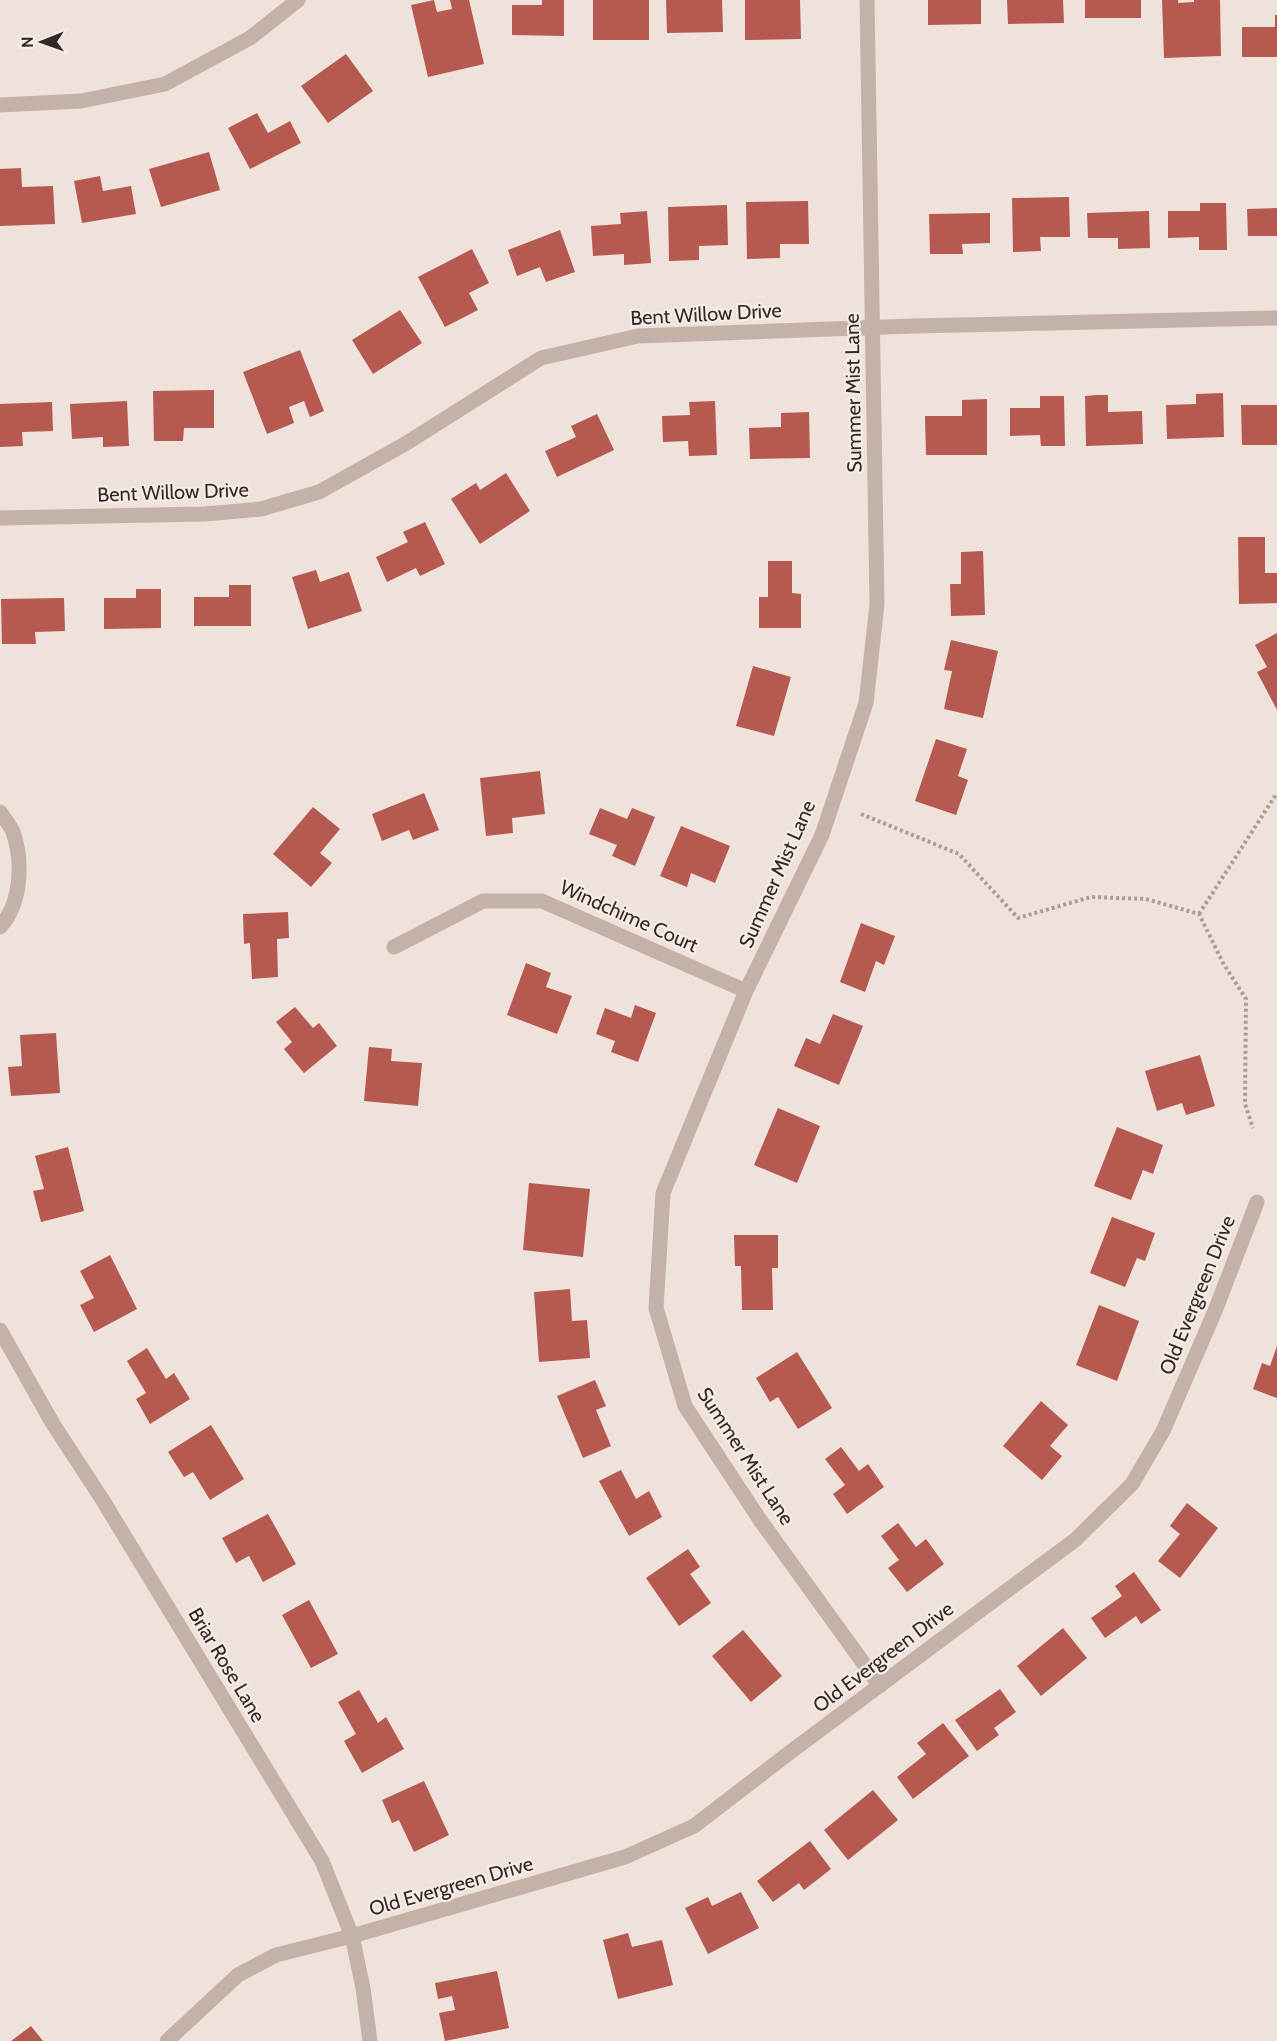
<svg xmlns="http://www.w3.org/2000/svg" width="1277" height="2041" viewBox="0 0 1277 2041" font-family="Cabin,sans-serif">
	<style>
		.building { fill: #b65951 }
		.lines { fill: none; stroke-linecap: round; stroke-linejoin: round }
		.path { stroke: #b09b93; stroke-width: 4; stroke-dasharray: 3 3; stroke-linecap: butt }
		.service { stroke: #c4b1a8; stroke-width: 15 }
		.minor { stroke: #c4b1a8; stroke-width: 15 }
		.labels { text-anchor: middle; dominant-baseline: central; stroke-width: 4.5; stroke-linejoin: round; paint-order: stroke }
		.street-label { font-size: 20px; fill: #322927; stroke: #f6ece6 }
	</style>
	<rect width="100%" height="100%" fill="#eee2db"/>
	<!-- building -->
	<path class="building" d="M434 0 437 12 452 9 450 0H469L484 64 428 77 411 5Z
		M542 0H564V36L512 35V5H542Z
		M593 0H649V40H593Z
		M666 0H722L723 32 667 33Z
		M745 0H800L801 39 745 40Z
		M928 0H981V24L928 25Z
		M1007 0H1063L1064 23 1008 24Z
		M1085 0H1141V18H1085Z
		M1162 0H1178V3L1194 2V0H1220L1221 56 1164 58Z
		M1275 15H1277V57H1242V27H1275Z
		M346 54 373 91 328 123 301 86Z
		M257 113 268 133 290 121 301 143 250 169 228 128Z
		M209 152 220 190 161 207 149 169Z
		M21 168 22 187 53 186 55 224 0 226V169Z
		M100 176 103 191 131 186 136 214 82 223 74 181Z
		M1069 197 1070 237H1040L1041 251 1013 252 1012 198Z
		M808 201 809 244H780V258L747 259 746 202Z
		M1200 203H1226L1227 250H1199V237L1168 238V211H1200Z
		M727 205 728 245 699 246V260L669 261 668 207Z
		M1277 208V236H1248L1247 209Z
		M647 211 651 263 624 265V254L593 256 591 226 621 224 620 213Z
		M1149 211 1150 248 1118 249V238H1088L1087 213Z
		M990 213V243L962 244 963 254H930L929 214Z
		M560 230 575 272 546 282 540 267 517 276 508 250Z
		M472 249 489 283 469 293 478 310 445 327 418 277Z
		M400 310 422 343 373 374 352 340Z
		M300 350 324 411 310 417 304 401 289 407 294 423 267 434 243 372Z
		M214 390V428H184L183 441H154L153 391Z
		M1223 393 1224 437 1167 439 1166 405 1196 404V394Z
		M1097 395H1108V412L1142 411 1143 444 1086 446 1085 396Z
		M1040 396H1064L1065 446H1041L1040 435 1010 436V408H1040Z
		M987 399V455H926L925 416H962V400Z
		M127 401 129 446 103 447V437L72 439 70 404Z
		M715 401 717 455 689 456 688 441 663 442 662 416 690 415 689 402Z
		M52 402 53 431 22 432 23 446 0 447V404Z
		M1241 405H1277V445H1242Z
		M809 412 810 458 750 459 749 428 781 427V413Z
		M597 414 614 450 557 477 545 451 576 437 571 426Z
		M506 473 530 511 480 544 451 499 476 483 480 490Z
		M425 522 445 564 420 576 416 568 387 582 376 557 408 542 403 532Z
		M1238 537H1265V573H1277V603L1239 604Z
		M983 551 985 615 951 616 950 584H961V552Z
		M768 561H792V593L801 594V628H759V597H768Z
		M316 570 320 582 349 572 362 611 308 629 292 577Z
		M229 585H251V626H194V597H229Z
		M136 589H161V628L104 629V598H136Z
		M64 598 65 631 35 632 36 644H2L1 599Z
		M1277 633V710L1257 672 1267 667 1255 645Z
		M951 640 998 651 983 718 944 709 952 671 944 670Z
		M753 666 791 677 774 736 736 726Z
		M936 739 967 749 958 776 968 780 956 815 915 801Z
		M540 771 545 814 512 818 513 833 486 836 480 778Z
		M424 793 439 830 413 840 409 830 382 841 372 814Z
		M313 807 340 829 320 853 332 863 311 887 273 854Z
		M600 808 627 819 632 808 655 817 635 866 612 856 617 845 589 834Z
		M681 826 730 846 715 883 691 873 687 887 660 876Z
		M288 912 289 938 277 939 278 977 252 979 250 943 244 944 243 914Z
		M861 923 895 936 884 965 876 961 865 992 840 982Z
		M526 963 551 973 546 987 572 996 557 1034 507 1015Z
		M635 1005 656 1013 638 1062 611 1052 615 1041 596 1034 605 1008 631 1018Z
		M295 1007 313 1028 319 1023 337 1046 304 1073 284 1049 292 1042 276 1022Z
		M833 1014 863 1026 839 1085 794 1066 806 1038 820 1044Z
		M56 1033 60 1093 11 1096 8 1067 22 1066 20 1035Z
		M369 1047 392 1049 391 1061 422 1063 418 1106 364 1101Z
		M1200 1055 1215 1106 1186 1115 1182 1103 1157 1111 1145 1071Z
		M778 1108 820 1126 797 1183 754 1165Z
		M1117 1127 1163 1145 1153 1174 1143 1170 1131 1200 1094 1186Z
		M68 1147 84 1211 41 1222 33 1191 44 1189 35 1156Z
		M529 1183 590 1189 583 1257 523 1250Z
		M1112 1217 1155 1233 1145 1261 1137 1258 1125 1287 1090 1273Z
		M734 1235H778V1268H772L773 1310H742L741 1266H735Z
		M110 1255 137 1309 94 1332 80 1305 94 1298 80 1271Z
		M570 1289 572 1321 587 1320 590 1358 539 1362 534 1292Z
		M1099 1305 1139 1321 1117 1381 1076 1365Z
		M1277 1346V1398L1253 1389 1262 1363 1270 1366Z
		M147 1348 166 1379 174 1373 190 1399 150 1424 136 1399 146 1393 127 1361Z
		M797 1352 832 1408 798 1429 778 1397 770 1402 756 1378Z
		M595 1380 606 1406 596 1410 611 1446 583 1458 557 1396Z
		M1041 1401 1068 1425 1050 1446 1062 1456 1042 1480 1003 1446Z
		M211 1425 244 1479 210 1500 193 1472 184 1477 168 1452Z
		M841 1447 859 1471 868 1464 884 1487 847 1514 833 1494 845 1485 825 1459Z
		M621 1470 636 1499 649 1491 662 1517 629 1536 599 1481Z
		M1187 1503 1218 1528 1180 1578 1158 1561 1180 1534 1170 1526Z
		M268 1514 296 1564 263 1582 249 1556 236 1563 222 1538Z
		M898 1523 916 1547 926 1539 944 1564 907 1592 888 1568 899 1560 881 1536Z
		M688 1549 700 1567 690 1574 711 1603 679 1626 646 1578Z
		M1134 1572 1161 1610 1141 1624 1136 1616 1105 1638 1091 1618 1122 1596 1115 1586Z
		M309 1600 338 1654 311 1668 282 1615Z
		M1063 1628 1087 1658 1041 1696 1017 1666Z
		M743 1630 782 1676 751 1702 712 1656Z
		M1000 1689 1016 1712 994 1728 999 1735 977 1751 955 1720Z
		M359 1690 378 1723 386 1717 404 1749 362 1773 344 1741 356 1734 338 1702Z
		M943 1723 969 1756 913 1799 897 1777 926 1754 917 1743Z
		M424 1781 449 1835 414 1852 399 1820 392 1823 382 1800Z
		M873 1790 898 1820 848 1860 824 1830Z
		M810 1841 831 1869 804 1890 799 1883 773 1902 757 1881Z
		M741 1892 759 1928 708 1954 685 1908 708 1897 712 1906Z
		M628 1933 632 1947 662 1940 673 1985 618 1999 603 1940Z
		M497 1971 509 2028 445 2041 439 2013 455 2010 452 1996 438 1999 435 1983Z
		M31 2026 43 2041H11Z"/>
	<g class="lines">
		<!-- path -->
		<path class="path" d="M861 814 959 854 1018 918 1091 897 1146 899 1199 914 1223 963 1246 999 1245 1104 1253 1128
			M1199 914 1277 793"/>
		<!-- service -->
		<path class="service" d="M167 2041 238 1975 276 1955 352 1936"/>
		<!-- minor -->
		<path class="minor" d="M867 0 877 604 866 703 822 835 746 991 663 1193 656 1308 685 1406 760 1520 880 1686
			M0 105 81 101 165 84 250 38 298 0
			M0 518 205 514 261 509 319 492 405 444 541 358 638 336 913 326 1277 318
			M0 812C4 818 10 825 13 832 23 861 22 903 0 927
			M394 947 483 901H542L746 991
			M0 1330 53 1424 102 1499 322 1861 352 1936 363 1988 370 2041
			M352 1936 625 1857 694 1826 789 1753 1075 1540 1132 1484 1163 1431 1215 1311 1257 1202"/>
	</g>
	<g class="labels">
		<!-- street labels -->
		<g class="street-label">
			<text transform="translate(706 314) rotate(-3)">Bent Willow Drive</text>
			<text transform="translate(853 393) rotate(-91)">Summer Mist Lane</text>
			<text transform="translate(173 492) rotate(-2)">Bent Willow Drive</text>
			<text transform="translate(777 874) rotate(-66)">Summer Mist Lane</text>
			<text transform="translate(629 916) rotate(24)">Windchime Court</text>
			<text transform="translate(1197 1295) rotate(-68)">Old Evergreen Drive</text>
			<text transform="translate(746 1456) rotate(57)">Summer Mist Lane</text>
			<text transform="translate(883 1657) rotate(-37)">Old Evergreen Drive</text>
			<text transform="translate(227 1665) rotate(59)">Briar Rose Lane</text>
			<text transform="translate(451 1886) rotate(-16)">Old Evergreen Drive</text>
		</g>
	</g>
	<!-- north arrow -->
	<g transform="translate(42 42) rotate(269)" stroke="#f6ece6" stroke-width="4.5" paint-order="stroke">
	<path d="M0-4.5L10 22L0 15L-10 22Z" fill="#322927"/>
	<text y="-9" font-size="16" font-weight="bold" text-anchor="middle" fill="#322927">N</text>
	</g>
</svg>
